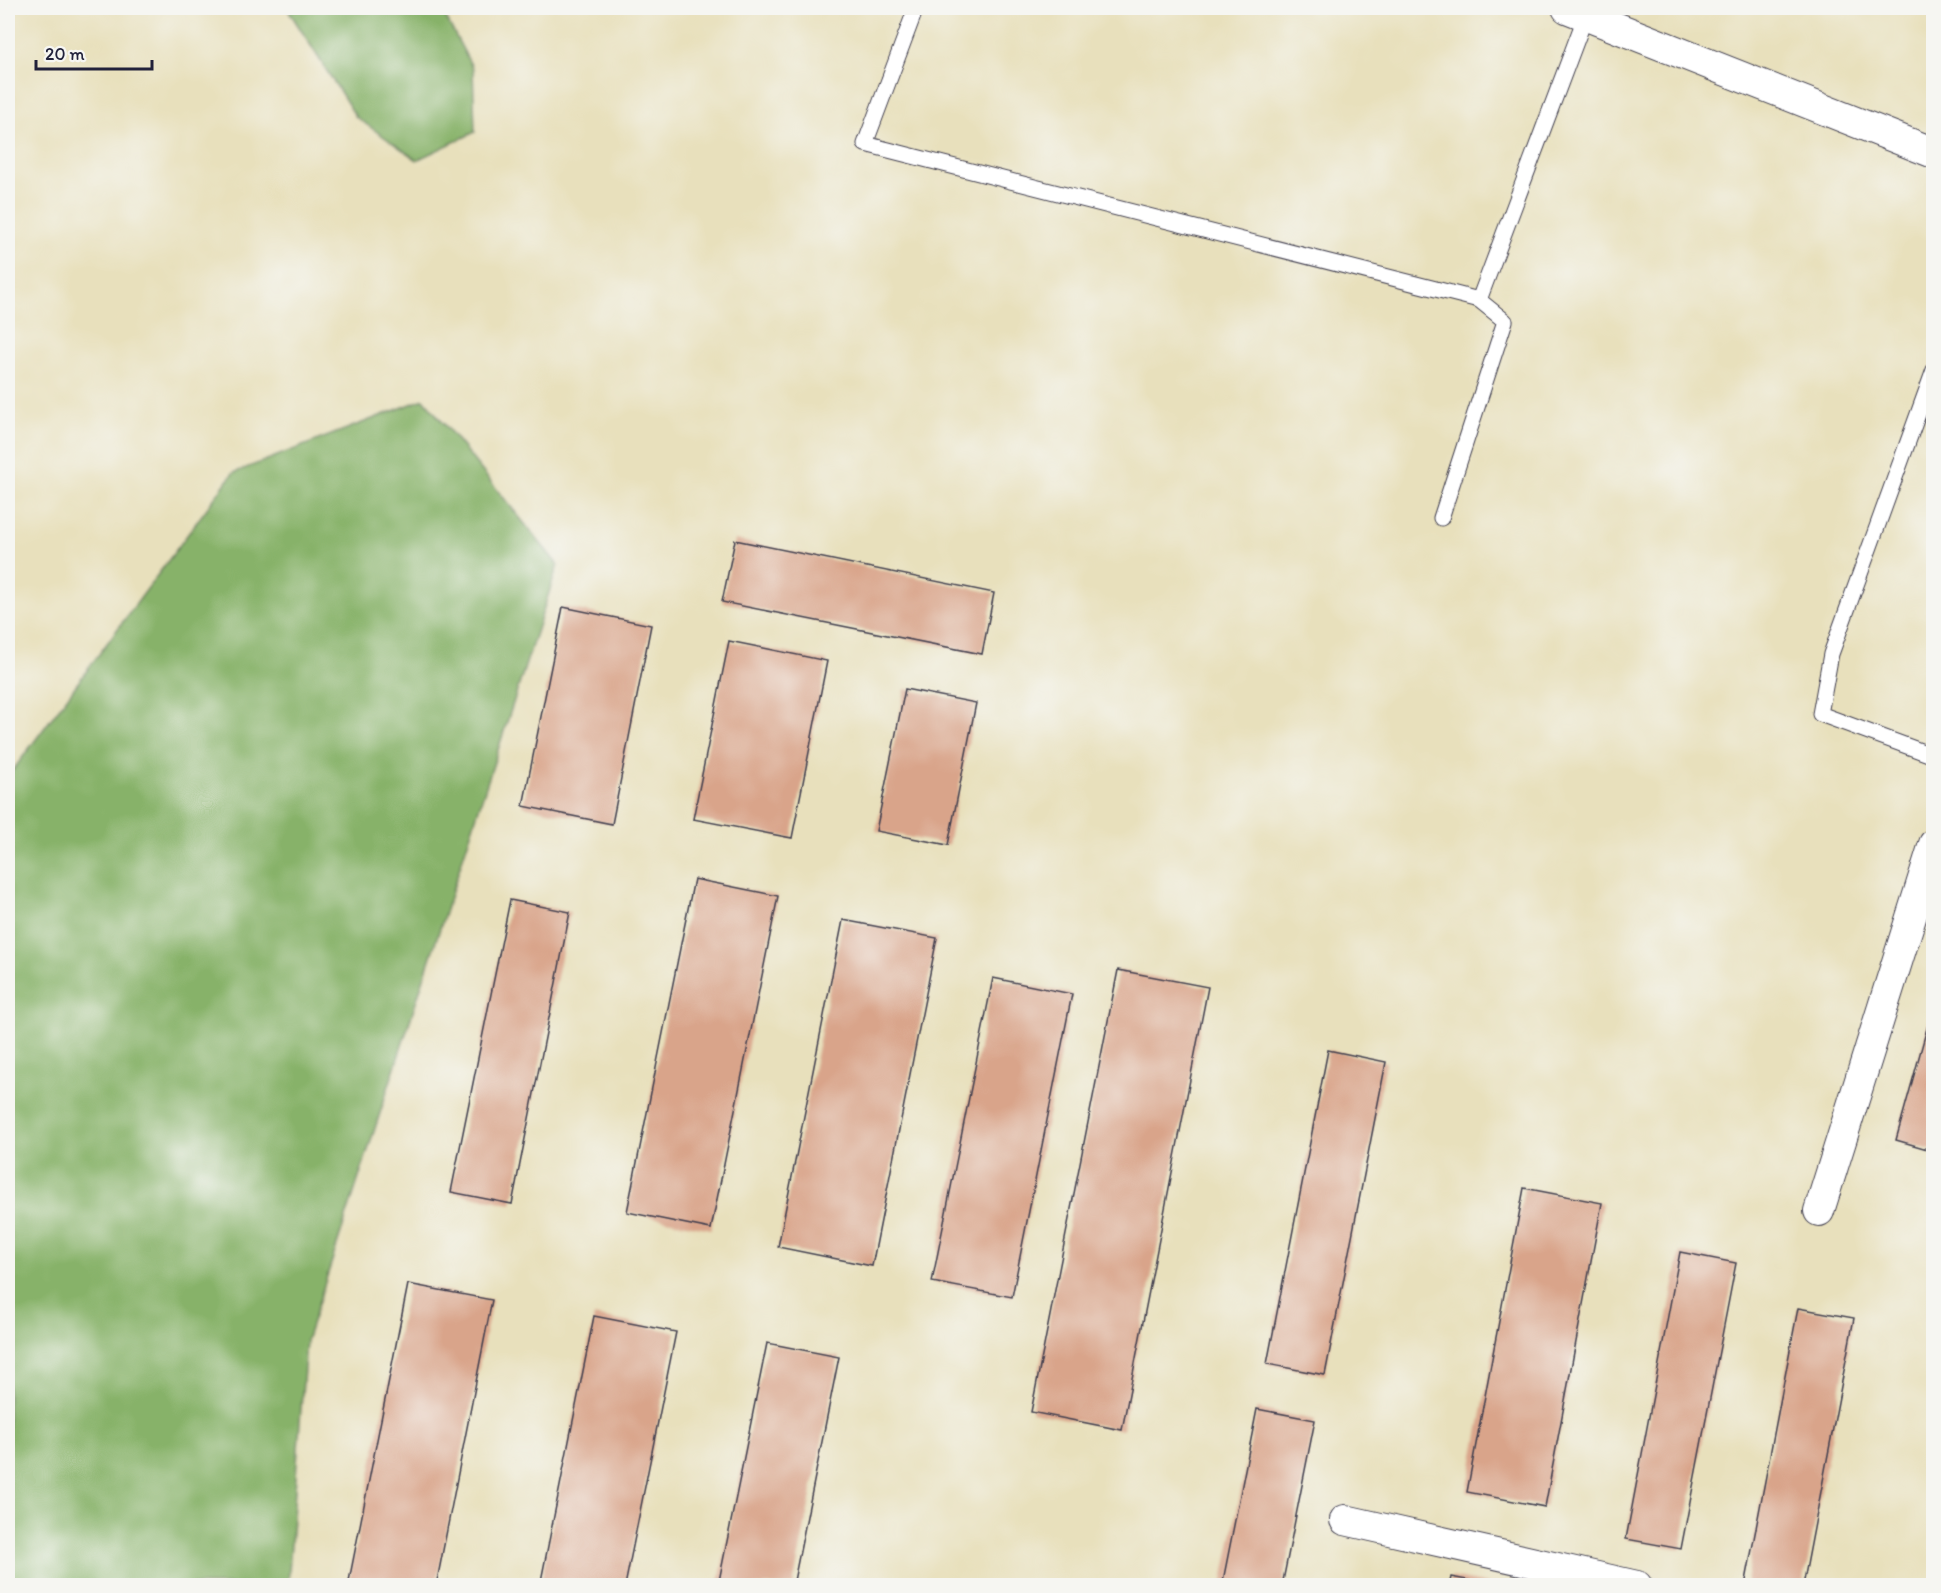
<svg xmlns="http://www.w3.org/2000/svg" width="1941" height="1593" viewBox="0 0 1941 1593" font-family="Itim,sans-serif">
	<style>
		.forest { fill: #87b269; stroke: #546a52; stroke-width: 1.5 }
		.building { fill: #d9a48a }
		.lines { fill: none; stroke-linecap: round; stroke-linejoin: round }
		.lane-casing { stroke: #403e4e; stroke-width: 17 }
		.street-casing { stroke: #403e4e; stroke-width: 32 }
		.lane { stroke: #fff; stroke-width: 15 }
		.street { stroke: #fff; stroke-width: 30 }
	</style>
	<rect width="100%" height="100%" fill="#f6f6f2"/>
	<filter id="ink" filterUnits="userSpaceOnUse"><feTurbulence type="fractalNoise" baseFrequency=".0167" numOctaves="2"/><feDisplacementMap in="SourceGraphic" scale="12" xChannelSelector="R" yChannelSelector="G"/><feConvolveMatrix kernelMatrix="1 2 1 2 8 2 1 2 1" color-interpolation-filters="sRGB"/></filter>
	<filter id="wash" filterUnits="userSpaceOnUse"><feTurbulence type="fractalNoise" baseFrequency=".008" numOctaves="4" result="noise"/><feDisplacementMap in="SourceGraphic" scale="24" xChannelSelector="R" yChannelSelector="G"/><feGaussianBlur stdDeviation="1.35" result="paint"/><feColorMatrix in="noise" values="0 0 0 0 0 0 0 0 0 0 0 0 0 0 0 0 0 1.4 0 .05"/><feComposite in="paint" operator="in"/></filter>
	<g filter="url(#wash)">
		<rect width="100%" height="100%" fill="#e8e0bc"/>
		<!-- forest -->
		<path class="forest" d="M287 8H441L473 69 475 132 417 160 356 117Z
			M424 399 558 565 306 1341 288 1585H8V777L233 473Z"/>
		<g id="blocks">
			<!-- building -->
			<path class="building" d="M735 540 994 593 982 654 722 602Z
				M563 607 651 625 612 824 523 806Z
				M729 641 827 661 792 838 693 819Z
				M905 689 976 703 948 845 876 831Z
				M694 879 778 896 711 1229 627 1212Z
				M510 900 570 912 512 1204 451 1192Z
				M843 920 937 938 872 1266 778 1247Z
				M1118 970 1208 987 1122 1430 1031 1412Z
				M993 978 1072 994 1012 1297 932 1282Z
				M1929 1021 1934 1022V1151L1896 1140Z
				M1328 1050 1386 1062 1325 1375 1267 1364Z
				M1524 1188 1602 1203 1545 1507 1467 1492Z
				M1680 1252 1736 1263 1681 1549 1626 1539Z
				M408 1284 492 1300 436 1586H348Z
				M1798 1308 1854 1318 1803 1586H1745Z
				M594 1316 676 1332 625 1586H540Z
				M767 1343 839 1357 793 1586H718Z
				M1257 1409 1315 1420 1282 1586H1222Z
				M1451 1577 1488 1584V1586H1449Z"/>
		</g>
	</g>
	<g filter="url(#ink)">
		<use href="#blocks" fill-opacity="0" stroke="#403e4e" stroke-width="1.5"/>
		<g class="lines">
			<defs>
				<path id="lane" d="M916 8 865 144 1479 300 1586 15
					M1934 370 1831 654 1820 714 1934 756
					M1441 518 1505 321 1479 300"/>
				<path id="street" d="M1567 8 1934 153
					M1819 1211 1934 844
					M1345 1520 1637 1586"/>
			</defs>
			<!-- lane casing -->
			<use href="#lane" class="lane-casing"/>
			<!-- street casing -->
			<use href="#street" class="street-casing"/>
			<!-- lane -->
			<use href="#lane" class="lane"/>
			<!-- street -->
			<use href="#street" class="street"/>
		</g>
	</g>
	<!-- margin -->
	<rect width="1941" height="1593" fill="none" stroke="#f6f6f2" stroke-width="30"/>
	<!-- scale -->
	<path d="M36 60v9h116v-9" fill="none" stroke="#22223b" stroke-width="3"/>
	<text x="45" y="60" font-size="18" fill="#22223b" stroke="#f6f6f2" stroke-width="4.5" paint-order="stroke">20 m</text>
</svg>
